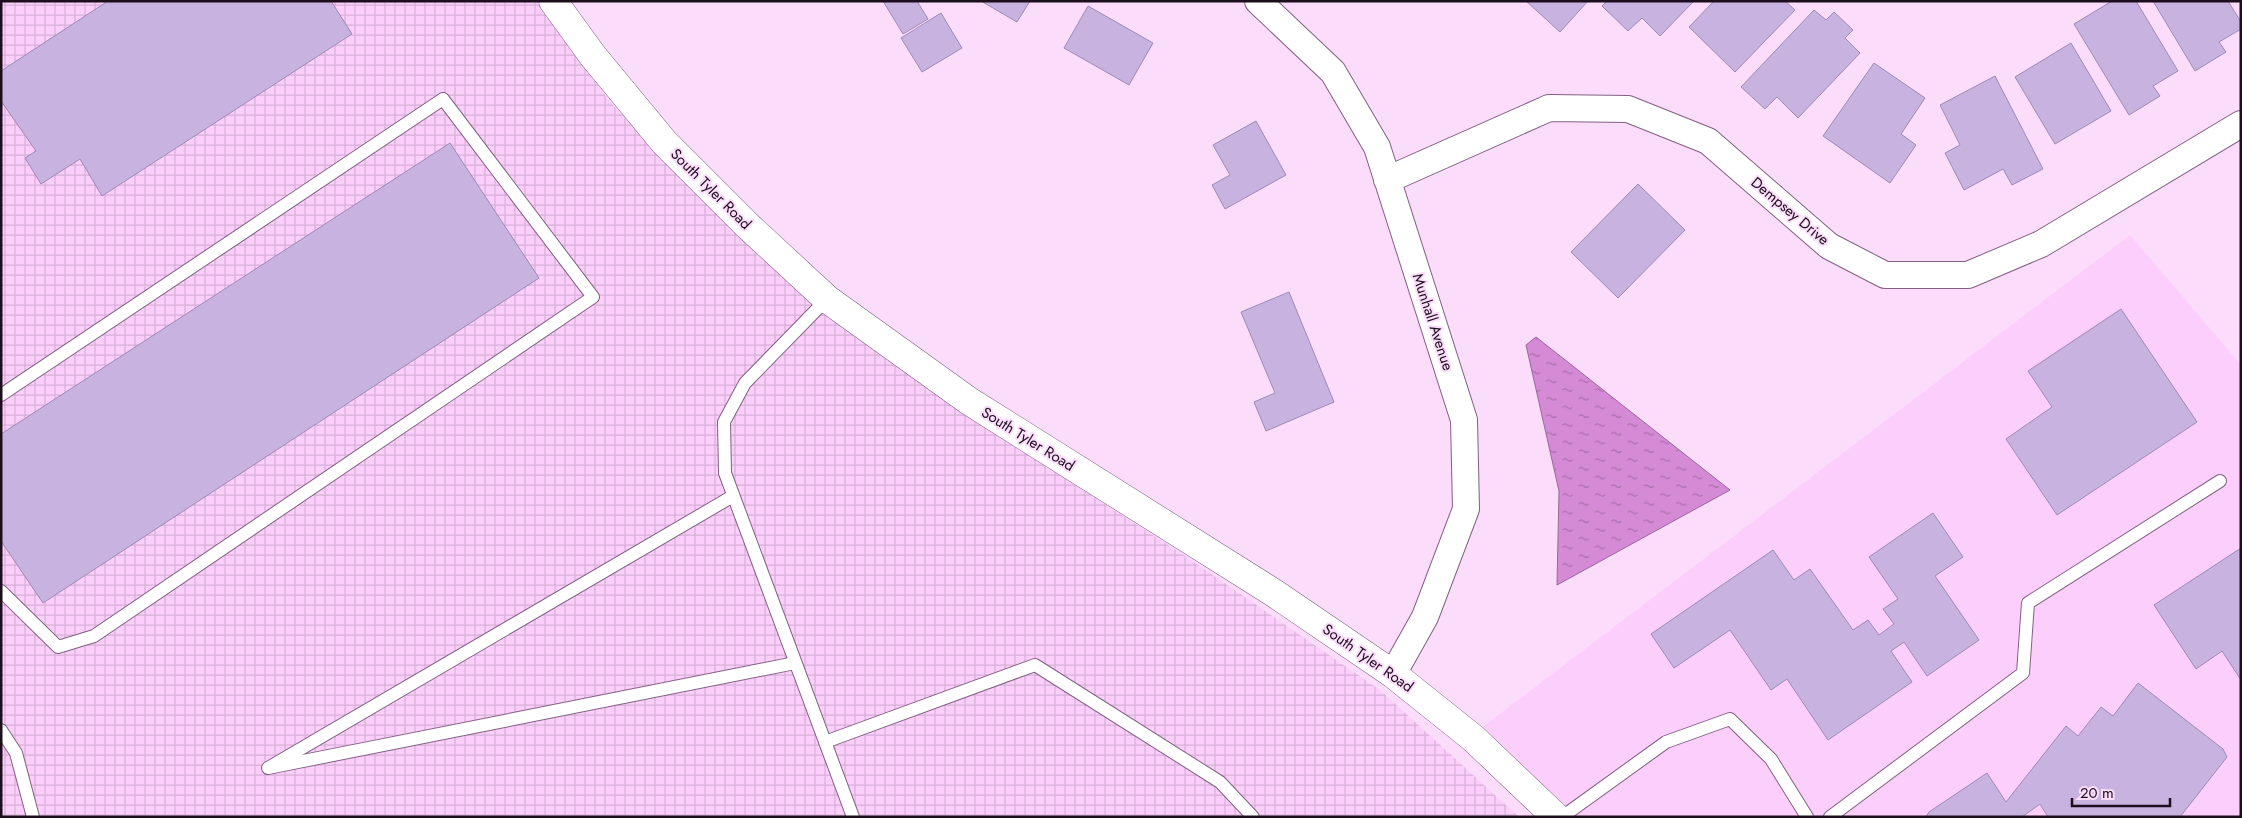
<svg xmlns="http://www.w3.org/2000/svg" width="2242" height="818" viewBox="0 0 2242 818" font-family="Jost,sans-serif">
	<style>
		.built { fill: #fccefc }
		.industrial { fill: url(#industrial-grid) }
		.water { fill: url(#water-ripples); stroke: #9d659e }
		.building { fill: #c8b3e0; stroke: #9e89b5 }
		.lines { fill: none; stroke-linecap: round; stroke-linejoin: round }
		.service-casing { stroke: #826082; stroke-width: 14 }
		.minor-casing { stroke: #826082; stroke-width: 28 }
		.tertiary-casing { stroke: #826082; stroke-width: 29 }
		.service { stroke: #fff; stroke-width: 12 }
		.minor { stroke: #fff; stroke-width: 26 }
		.tertiary { stroke: #fff; stroke-width: 28 }
		.labels { text-anchor: middle; dominant-baseline: central; stroke-width: 4; stroke-linejoin: round; paint-order: stroke }
		.street-label { font-size: 15px; fill: #1c0e1c; stroke: #fbdcfb }
	</style>
	<defs>
		<pattern id="industrial-grid" width="8" height="8" patternUnits="userSpaceOnUse" patternTransform="scale(1.25)"><rect width="8" height="8" fill="#fccefc"/><path d="M0 4h8M4 0v8" fill="none" stroke="#d7b0d7"/></pattern>
		<pattern id="water-ripples" width="26" height="14" patternUnits="userSpaceOnUse" patternTransform="scale(1.25)"><rect width="26" height="14" fill="#d48ad5"/><path d="M2 4q2-2 4 0t4 0M15 11q2-2 4 0t4 0" fill="none" stroke="#ab6fac"/></pattern>
	</defs>
	<rect width="100%" height="100%" fill="#fbdcfb"/>
	<!-- built -->
	<path class="built" d="M2130 235 2241 365V817H1566L1476 732Z"/>
	<!-- industrial -->
	<path class="industrial" d="M1 1H538L610 102 759 257 945 401 1182 554 1380 690 1519 817H1Z"/>
	<!-- water -->
	<path class="water" d="M1536 337 1730 490 1557 585 1559 491 1526 345Z"/>
	<!-- building -->
	<path class="building" d="M108 1H331L352 34 102 196 80 159 41 184 25 158 36 151 1 101V71Z
		M883 1H917L928 19 903 34Z
		M981 1H1030L1017 22Z
		M1526 1H1588L1560 32Z
		M1607 1H1694L1660 36 1642 18 1628 31 1602 6Z
		M1714 1H1785L1795 10 1735 72 1689 27Z
		M2112 1H2136L2178 71 2153 86 2160 96 2129 115 2074 24Z
		M2153 1H2228L2241 22V29L2219 42 2226 52 2195 71Z
		M1088 6 1153 43 1129 85 1064 48Z
		M1814 10 1826 20 1834 12 1853 30 1845 38 1860 53 1798 118 1777 97 1765 109 1741 87Z
		M941 13 962 48 922 72 901 38Z
		M2071 43 2111 111 2055 144 2015 77Z
		M1874 63 1925 98 1901 134 1916 145 1890 183 1823 136Z
		M1995 76 2043 169 2012 185 2003 169 1964 190 1945 153 1960 145 1940 105Z
		M1256 121 1286 175 1225 209 1212 185 1230 175 1213 145Z
		M450 143 539 278 43 603 1 541V434Z
		M1638 184 1685 230 1618 298 1571 252Z
		M1289 292 1334 402 1266 431 1254 402 1275 393 1241 312Z
		M2121 309 2197 422 2057 515 2006 439 2052 407 2028 371Z
		M1933 513 1963 557 1935 576 1979 640 1927 676 1904 642 1891 651 1912 682 1828 740 1787 679 1771 690 1730 630 1674 668 1651 634 1773 550 1794 580 1810 569 1853 630 1868 620 1879 635 1894 624 1883 609 1898 599 1869 557Z
		M2241 548V680L2222 651 2196 669 2154 605Z
		M2138 683 2223 749 2227 757 2180 817H2048L2040 804 2022 817H1926L1929 812 1987 773 2006 802 2066 726 2078 736 2101 707 2113 716Z"/>
	<g class="lines">
		<defs>
			<path id="service" d="M827 299 745 383 724 422 725 473 853 817
				M1 395 443 99 593 297 94 636 58 647 1 591
				M733 496 268 768 795 663
				M1 730 16 753 33 817
				M825 742 1035 665 1220 782 1253 817
				M1562 817 1666 742 1730 719 1771 759 1807 817
				M1830 817 2023 673 2028 603 2220 481"/>
			<path id="minor" d="M1258 1 1333 72 1377 147 1464 420 1466 509 1425 617 1393 674
				M1387 180 1549 108 1628 109 1708 141 1829 246 1885 275H1968L2041 244 2241 124"/>
			<path id="tertiary" d="M553 1 593 56 664 142 748 226 827 299 969 401 1274 593 1393 674 1473 738 1556 817"/>
		</defs>
		<!-- service casing -->
		<use href="#service" class="service-casing"/>
		<!-- minor casing -->
		<use href="#minor" class="minor-casing"/>
		<!-- tertiary casing -->
		<use href="#tertiary" class="tertiary-casing"/>
		<!-- service -->
		<use href="#service" class="service"/>
		<!-- minor -->
		<use href="#minor" class="minor"/>
		<!-- tertiary -->
		<use href="#tertiary" class="tertiary"/>
	</g>
	<g class="labels">
		<!-- street labels -->
		<g class="street-label">
			<text transform="translate(711 189) rotate(45)">South Tyler Road</text>
			<text transform="translate(1790 211) rotate(40)">Dempsey Drive</text>
			<text transform="translate(1433 322) rotate(72)">Munhall Avenue</text>
			<text transform="translate(1028 439) rotate(32)">South Tyler Road</text>
			<text transform="translate(1368 658) rotate(35)">South Tyler Road</text>
		</g>
	</g>
	<!-- border -->
	<rect width="2242" height="818" fill="none" stroke="#1c0e1c" stroke-width="5"/>
	<!-- scale -->
	<path d="M2072 798v8h98v-8" fill="none" stroke="#1c0e1c" stroke-width="2.5"/>
	<text x="2080" y="798" font-size="15" fill="#1c0e1c" stroke="#fbdcfb" stroke-width="4" paint-order="stroke">20 m</text>
</svg>
